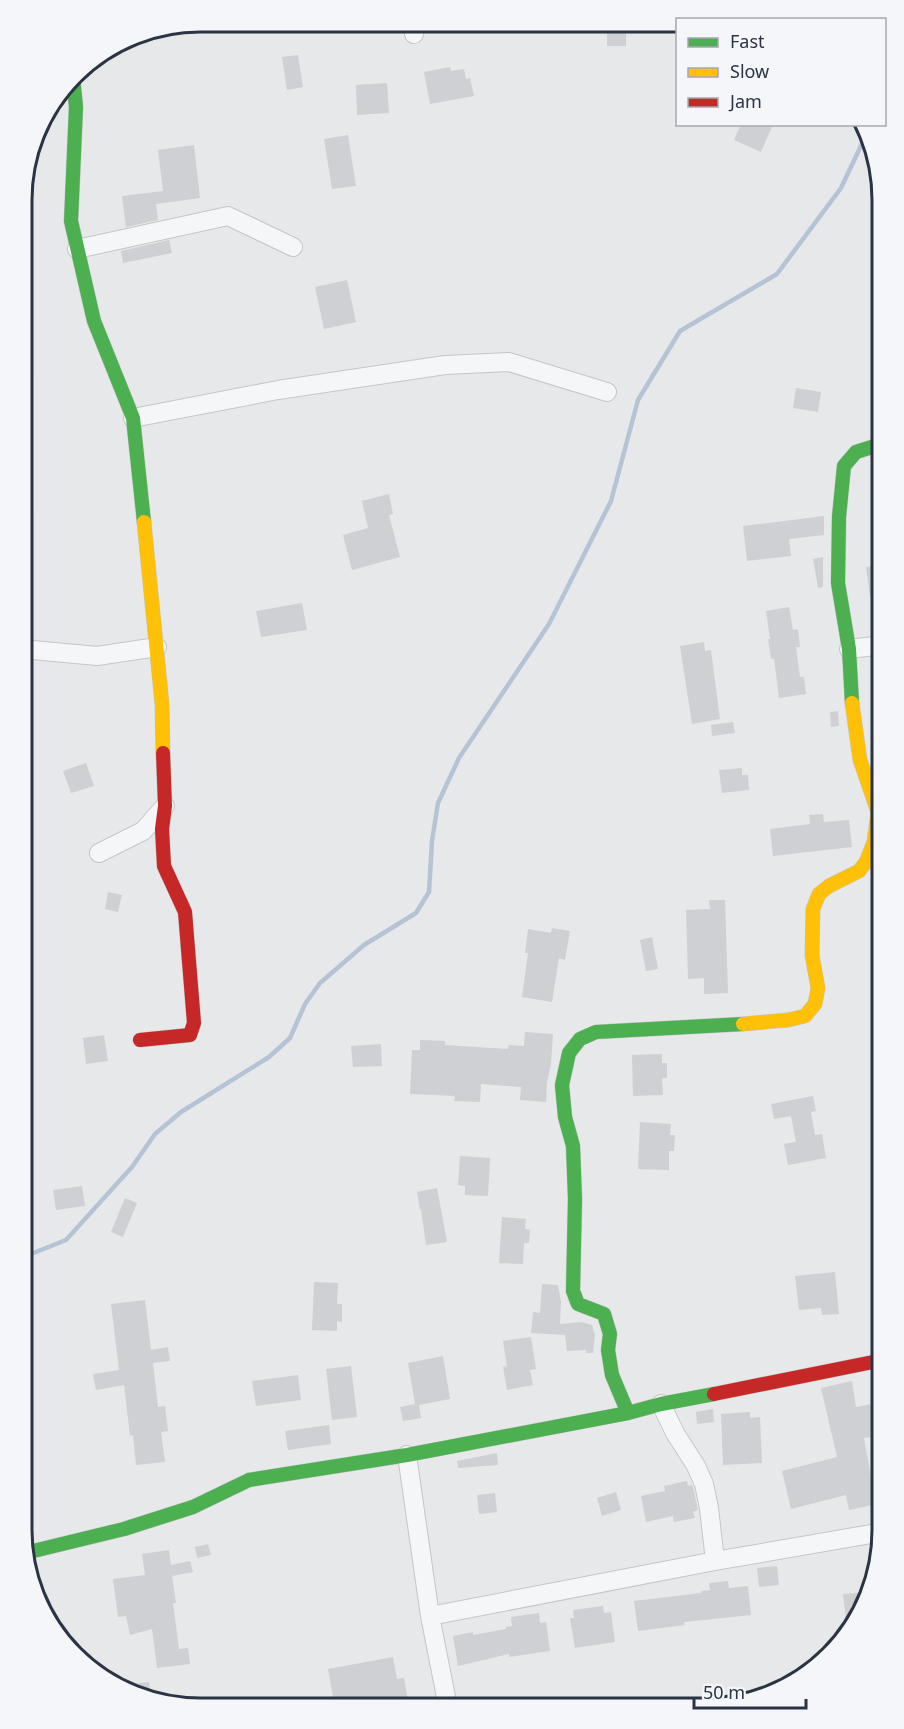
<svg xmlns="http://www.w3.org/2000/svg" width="904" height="1729" viewBox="0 0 904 1729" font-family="'Noto Sans',sans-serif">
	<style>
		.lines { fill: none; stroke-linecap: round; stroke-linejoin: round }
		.stream { stroke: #b4c4d5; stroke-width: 4.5 }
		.building { fill: #ced0d3 }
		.street-casing { stroke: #c4c6c8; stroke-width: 20 }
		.fast-casing { stroke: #c4c6c8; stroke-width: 15 }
		.slow-casing { stroke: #c4c6c8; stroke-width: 15 }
		.jam-casing { stroke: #c4c6c8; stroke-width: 15 }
		.street { stroke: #f5f6f7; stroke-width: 18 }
		.fast { stroke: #4caf50; stroke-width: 14 }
		.slow { stroke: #ffc107; stroke-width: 14 }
		.jam { stroke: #c62828; stroke-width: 14 }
		.rim { fill: none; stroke: #2b3445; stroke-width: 3 }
	</style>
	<rect width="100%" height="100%" fill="#e6e8ea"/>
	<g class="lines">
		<!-- stream -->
		<path class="stream" d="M21 1262 31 1254 66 1240 132 1167 155 1134 181 1112 269 1057 290 1038 305 1004 320 983 364 945 416 913 429 892 432 841 438 803 459 758 549 624 611 501 638 400 680 331 777 274 841 188 867 133"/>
	</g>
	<!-- building -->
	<path class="building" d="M607 30H626V46H607Z
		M298 55 303 87 287 90 282 57Z
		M450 67 451 71 464 69 466 79 470 78 474 96 430 104 424 72Z
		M387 83 389 113 357 115 356 85Z
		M741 124H773L761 152 734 140Z
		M348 135 356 186 332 189 324 139Z
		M194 145 200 198 156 204 158 220 126 227 122 196 163 191 158 150Z
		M169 240 172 253 123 263 121 251Z
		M347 280 356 322 324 329 315 287Z
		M796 388 821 392 818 412 793 408Z
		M389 494 393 514 389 515 400 557 352 570 343 535 368 528 362 501Z
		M824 516V535L789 539 791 556 747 561 743 526Z
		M823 557V587L818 588 813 559Z
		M883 565V596L870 597 866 567Z
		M302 603 307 630 261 637 256 611Z
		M789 607 793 630 798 629 800 647H796L800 677H804L806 694 779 698 774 658 771 659 768 639H770L766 611Z
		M704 642 705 651 711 650 720 719 692 724 680 646Z
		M838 711 839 726 831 727 830 712Z
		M733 722 735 733 712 736 711 725Z
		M86 763 94 786 71 793 63 771Z
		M742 768V775H748L749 790 722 793 719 770Z
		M823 814 824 822 849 820 852 847 773 856 770 829 810 824 809 815Z
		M108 892 122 895 118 912 105 909Z
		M709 900H725L728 993 704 994V978L688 979 686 910 710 909Z
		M552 928 570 931 565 960 559 958 552 1002 522 997 528 953H525L528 929 551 933Z
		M652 937 658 969 646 971 640 940Z
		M525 1032 553 1034 551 1064 547 1082 546 1102 520 1100 521 1087 481 1084 480 1102 454 1101 455 1096 410 1094 412 1050H420V1040L445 1041V1045L508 1049 509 1045 524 1046Z
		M104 1035 108 1061 86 1064 83 1038Z
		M381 1044 382 1066 353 1067 351 1046Z
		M662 1054V1063H667V1078H662L663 1095 633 1096 632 1055Z
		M813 1096 816 1111 811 1112 815 1135 822 1134 826 1158 788 1165 784 1144 796 1142 791 1116 774 1119 771 1104Z
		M640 1122 671 1124 670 1135H675L674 1151H669V1170L638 1169Z
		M460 1156 490 1158 488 1196 465 1195V1186L458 1185Z
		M82 1186 85 1206 56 1210 53 1190Z
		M437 1188 447 1242 426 1245 421 1209 420 1210 417 1192Z
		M125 1198 137 1203 123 1237 111 1232Z
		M502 1217 526 1219 525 1229 530 1230 529 1243H524L523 1264 499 1263Z
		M835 1272 839 1314 822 1315 821 1308 799 1310 795 1276Z
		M314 1282 338 1283 337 1304H342V1322L337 1321V1331L312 1330Z
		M542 1284 558 1285 561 1302 560 1324 582 1322 592 1325 595 1335 593 1353H586V1350L567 1351 565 1335 531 1333 533 1312 540 1313Z
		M145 1300 151 1350 168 1347 170 1361 153 1363 158 1407 165 1406 168 1431 161 1432 165 1462 136 1465 133 1435 130 1436 124 1385 96 1390 93 1374 119 1370 111 1304Z
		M531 1337 536 1369 530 1370 533 1385 507 1390 503 1367 507 1366 503 1341Z
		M443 1356 450 1399 419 1405 421 1418 403 1421 400 1407 415 1404 408 1363Z
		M351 1366 357 1417 332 1420 326 1369Z
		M298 1375 301 1400 256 1406 252 1381Z
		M852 1381 856 1407 876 1403V1406L883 1405V1429L870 1432 871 1437 864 1438 876 1504 849 1510 846 1495 791 1509 782 1471 837 1457 821 1388Z
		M713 1409 714 1422 697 1424 696 1412Z
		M750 1412V1418L760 1417 762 1463 723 1465 721 1414Z
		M329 1425 331 1444 288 1450 285 1431Z
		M497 1453 498 1465 458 1468 457 1461Z
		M687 1481 688 1486 692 1485 693 1487 698 1510 693 1512 695 1518 674 1522 673 1516 646 1522 641 1496 665 1491 664 1486Z
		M616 1492 621 1510 602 1516 597 1498Z
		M495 1493 497 1512 479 1514 477 1495Z
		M208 1544 211 1555 197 1558 195 1547Z
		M169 1550 171 1565 190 1561 193 1572 172 1576 176 1603H173L179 1649 188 1648 190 1664 157 1668 152 1629 130 1635 126 1616 118 1617 113 1579 145 1575 142 1554Z
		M777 1566 779 1585 759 1587 757 1568Z
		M728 1581 729 1588 748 1586 751 1615 684 1622 685 1625 638 1631 634 1601 701 1593V1591L710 1590 709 1583Z
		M871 1592 870 1597 848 1636 843 1594Z
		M603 1606 604 1613 611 1612 615 1642 575 1648 570 1618H574L573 1610Z
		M539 1613 540 1623 546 1622 550 1651 509 1657V1654L458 1666 453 1636 473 1632V1635L506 1629V1627L512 1626 511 1617Z
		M393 1657 397 1679 404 1678 408 1701 402 1703 403 1707H335L328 1669Z
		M149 1682 151 1699 121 1690 115 1686Z"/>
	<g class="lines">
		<defs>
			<path id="street" d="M412 22 414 34
				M77 249 228 216 293 247
				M133 418 278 390 445 365 509 362 607 392
				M22 649 97 656 157 647
				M849 649 883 645
				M99 853 143 831 165 806
				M661 1404 675 1433 696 1466 704 1484 709 1508 715 1561
				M407 1455 430 1616 448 1707
				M430 1616 715 1561 883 1532"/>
			<path id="fast" d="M73 77 76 107 71 221 94 321 133 418 144 522
				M852 703 849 649 838 583 839 517 844 466 856 452 875 446H883
				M628 1413 612 1375 608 1350 610 1334 604 1314 578 1304 573 1291 575 1199 573 1146 565 1117 562 1085 569 1053 580 1039 596 1032 743 1024
				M25 1553 124 1529 193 1507 249 1480 407 1455 628 1413 661 1404 714 1394"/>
			<path id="slow" d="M144 522 162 704 163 753
				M743 1024 788 1020 805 1016 815 1004 818 988 812 955 813 909 819 894 829 886 859 871 866 862 874 842 878 812 860 760 852 703"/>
			<path id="jam" d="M140 1040 190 1035 194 1023 185 912 164 866 162 829 165 806 163 753
				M714 1394 883 1360"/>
		</defs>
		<!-- street casing -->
		<use href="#street" class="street-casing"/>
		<!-- fast casing -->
		<use href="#fast" class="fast-casing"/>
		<!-- slow casing -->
		<use href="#slow" class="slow-casing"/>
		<!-- jam casing -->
		<use href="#jam" class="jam-casing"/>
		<!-- street -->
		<use href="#street" class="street"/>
		<!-- fast -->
		<use href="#fast" class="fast"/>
		<!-- slow -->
		<use href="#slow" class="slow"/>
		<!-- jam -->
		<use href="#jam" class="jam"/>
	</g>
	<!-- crop -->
	<path d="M0 0H904V1729H0ZM200 32H704A168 168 0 0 1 872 200V1530A168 168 0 0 1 704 1698H200A168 168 0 0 1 32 1530V200A168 168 0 0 1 200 32Z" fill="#f4f6f9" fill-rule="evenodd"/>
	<path class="rim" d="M200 32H704A168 168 0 0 1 872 200V1530A168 168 0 0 1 704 1698H200A168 168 0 0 1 32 1530V200A168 168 0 0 1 200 32Z"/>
	<!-- legend -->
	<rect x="676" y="18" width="210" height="108" fill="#f4f6f9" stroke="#a4a8b1" stroke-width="1.5"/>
	<rect x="688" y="38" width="30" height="9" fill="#4caf50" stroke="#a4a8b1" stroke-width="1.5"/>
	<text x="730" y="48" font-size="18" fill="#2b3445">Fast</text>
	<rect x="688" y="68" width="30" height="9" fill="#ffc107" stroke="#a4a8b1" stroke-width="1.5"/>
	<text x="730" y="78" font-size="18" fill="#2b3445">Slow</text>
	<rect x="688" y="98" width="30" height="9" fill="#c62828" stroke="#a4a8b1" stroke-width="1.5"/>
	<text x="730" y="108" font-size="18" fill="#2b3445">Jam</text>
	<!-- scale -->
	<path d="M694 1699v9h112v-9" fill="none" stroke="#2b3445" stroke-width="3"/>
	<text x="703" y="1699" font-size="18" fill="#2b3445" stroke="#f4f6f9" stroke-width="4.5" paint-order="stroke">50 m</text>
</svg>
